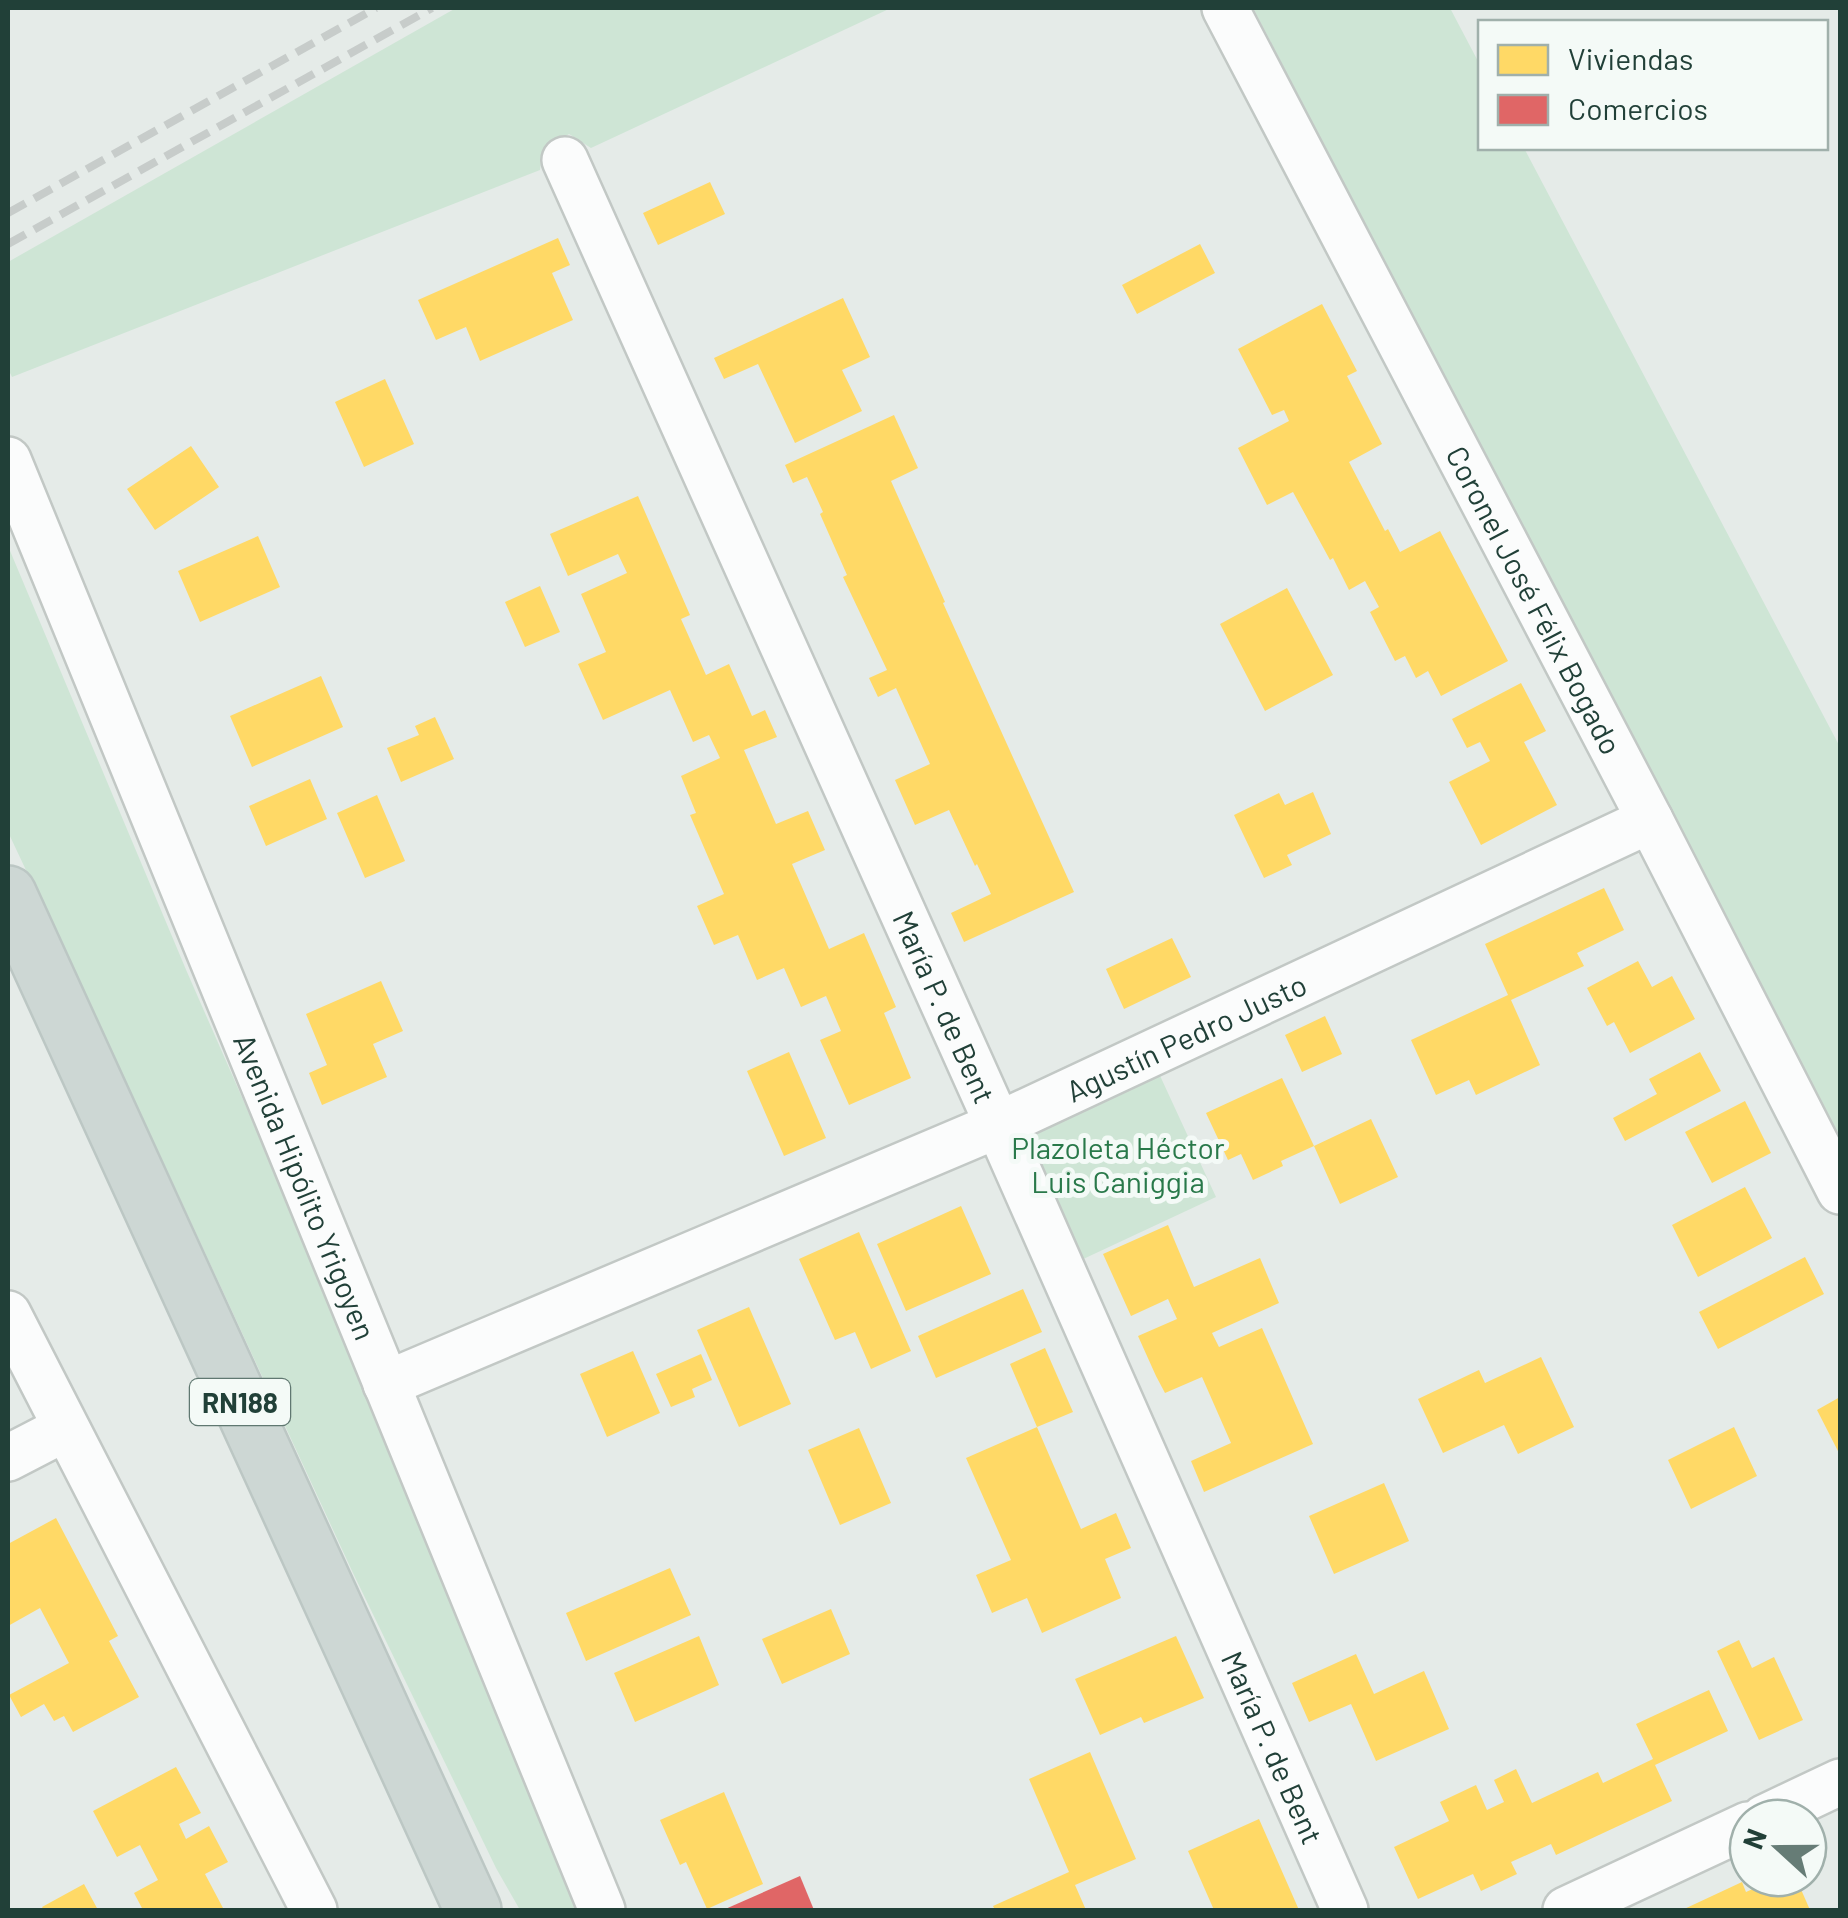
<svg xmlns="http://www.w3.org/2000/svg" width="1848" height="1918" viewBox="0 0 1848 1918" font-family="Barlow,sans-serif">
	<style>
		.green { fill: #cee5d5 }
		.homes { fill: #ffd966 }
		.shops { fill: #e06666 }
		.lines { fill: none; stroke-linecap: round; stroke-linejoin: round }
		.street-casing { stroke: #c2c8c5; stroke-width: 50 }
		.primary-casing { stroke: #bcc7c4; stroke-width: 60 }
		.street { stroke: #fbfcfc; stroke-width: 45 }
		.primary { stroke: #cdd7d4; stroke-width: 55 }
		.rail { stroke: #c7ccca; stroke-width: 8; stroke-dasharray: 20 10; stroke-linecap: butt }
		.labels { text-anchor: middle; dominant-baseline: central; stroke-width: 10; stroke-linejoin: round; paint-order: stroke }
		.shield { fill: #f4faf7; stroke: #607871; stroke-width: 2.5 }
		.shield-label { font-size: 28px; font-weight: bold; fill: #214038 }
		.street-label { font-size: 30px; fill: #214038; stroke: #f4faf7 }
		.park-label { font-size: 30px; fill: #29794a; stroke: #f4faf7 }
	</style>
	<rect width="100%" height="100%" fill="#e5ebe8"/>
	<!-- green -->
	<path class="green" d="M456 8H891L591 148 569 134 542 152 540 170 12 377 8 369V262Z
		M1253 8H1450L1480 65V148H1524L1840 747V1137Z
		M8 546 187 972 351 1346 583 1910H520L496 1868 353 1573 134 1099 8 832Z
		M1156 1067 1216 1197 1079 1261 1019 1132Z"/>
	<!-- homes -->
	<path class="homes" d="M710 182 725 214 658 245 643 213Z
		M558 238 570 265 552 273 573 320 480 361 466 327 436 340 418 300Z
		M1200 244 1215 273 1137 314 1122 285Z
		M843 298 870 357 842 370 862 411 795 443 758 364 724 379 714 358Z
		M1322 304 1357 371 1347 376 1382 444 1349 462 1385 531 1388 529 1400 552 1440 531 1508 661 1441 696 1428 671 1416 678 1405 656 1395 661 1370 612 1379 607 1365 581 1349 590 1333 558 1330 560 1293 492 1267 505 1238 448 1289 421 1284 410 1272 415 1238 349Z
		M385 379 414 444 364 467 335 402Z
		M894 415 918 468 891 481 945 602 943 603 1074 892 964 942 951 913 991 894 977 864 975 866 949 810 915 825 895 780 930 764 896 688 878 697 869 678 887 670 843 577 847 575 820 514 823 512 807 477 793 483 785 465Z
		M191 446 219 487 155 530 127 489Z
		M638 496 690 615 681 619 706 675 729 664 752 716 765 710 777 737 744 750 776 824 808 811 825 850 792 864 829 949 864 933 896 1007 884 1013 911 1078 849 1105 820 1040 841 1031 826 996 801 1007 784 968 757 980 738 935 714 945 697 906 724 894 690 815 696 813 681 776 720 758 709 735 693 742 670 690 603 720 578 664 606 652 581 594 627 573 618 554 568 576 550 534Z
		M258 536 280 587 200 622 178 571Z
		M540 586 560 632 525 647 505 602Z
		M1287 588 1333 675 1265 711 1220 624Z
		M321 676 343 727 252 767 230 716Z
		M1521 683 1546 731 1524 742 1557 805 1481 845 1449 782 1490 761 1480 742 1467 748 1452 719Z
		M435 717 454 759 401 782 387 748 419 735 415 726Z
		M310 779 327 819 266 846 249 806Z
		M1313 792 1331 834 1287 855 1292 865 1264 878 1234 815 1279 793 1285 805Z
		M377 795 405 861 365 878 337 813Z
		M1604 888 1624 930 1577 953 1584 966 1511 1000 1540 1065 1476 1095 1469 1080 1436 1095 1411 1040 1508 995 1485 944Z
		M1172 938 1191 977 1124 1009 1106 969Z
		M1638 961 1652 987 1672 976 1695 1019 1630 1053 1614 1022 1607 1026 1587 988Z
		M381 981 403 1031 373 1044 387 1077 322 1105 309 1073 327 1065 306 1014Z
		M1325 1016 1342 1054 1302 1072 1285 1035Z
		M789 1052 826 1138 784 1156 747 1071Z
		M1700 1052 1721 1091 1625 1141 1613 1118 1657 1094 1649 1079Z
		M1282 1078 1314 1146 1281 1161 1283 1166 1253 1180 1241 1154 1228 1160 1206 1113Z
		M1745 1101 1771 1153 1712 1183 1685 1132Z
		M1371 1119 1398 1177 1340 1204 1314 1146Z
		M1745 1187 1772 1238 1698 1277 1672 1225Z
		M961 1206 991 1274 906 1311 877 1244Z
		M1168 1225 1194 1287 1260 1258 1279 1303 1212 1333 1219 1347 1262 1328 1313 1444 1204 1492 1191 1461 1231 1443 1202 1377 1165 1393 1156 1376 1138 1336 1177 1319 1168 1299 1131 1316 1103 1254Z
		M859 1232 911 1351 871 1369 855 1332 835 1340 799 1259Z
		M1805 1257 1824 1294 1718 1349 1699 1312Z
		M1023 1289 1042 1332 936 1378 918 1336Z
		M749 1307 791 1404 739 1427 697 1330Z
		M1045 1348 1073 1412 1037 1427 1010 1364Z
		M633 1351 660 1413 607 1437 580 1374Z
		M701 1354 712 1380 692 1389 695 1397 671 1407 656 1374Z
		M1541 1357 1574 1427 1518 1454 1504 1425 1443 1453 1418 1399 1479 1370 1485 1383Z
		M1840 1397V1455L1817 1410Z
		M1037 1427 1081 1529 1116 1513 1131 1548 1105 1559 1121 1598 1042 1633 1027 1598 992 1613 976 1575 1011 1560 966 1458Z
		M1734 1427 1757 1476 1691 1509 1668 1460Z
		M859 1428 891 1503 840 1525 808 1450Z
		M1384 1483 1409 1541 1334 1574 1309 1516Z
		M56 1518 118 1636 109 1641 139 1697 73 1732 64 1716 54 1721 44 1704 21 1717 9 1695 69 1663 40 1608 8 1626V1544Z
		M670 1568 691 1615 586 1661 566 1613Z
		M831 1609 850 1654 782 1684 762 1639Z
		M699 1636 719 1685 635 1722 614 1673Z
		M1176 1636 1204 1698 1144 1723 1141 1717 1100 1735 1075 1679Z
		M1739 1640 1752 1668 1774 1657 1803 1720 1759 1740 1717 1651Z
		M1356 1654 1374 1694 1424 1671 1449 1729 1376 1761 1351 1704 1309 1722 1292 1683Z
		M1709 1690 1728 1731 1655 1765 1672 1801 1556 1855 1551 1844 1511 1862 1517 1874 1481 1891 1473 1874 1418 1899 1394 1847 1449 1821 1440 1802 1476 1785 1487 1810 1504 1802 1494 1780 1516 1769 1532 1803 1598 1772 1603 1783 1653 1759 1636 1724Z
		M1090 1752 1136 1859 1075 1885 1086 1910H995L993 1906 1069 1872 1029 1779Z
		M176 1767 201 1813 179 1824 186 1839 209 1826 228 1862 205 1874 223 1908 219 1910H143L134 1893 158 1880 140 1845 117 1857 93 1811Z
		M724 1792 763 1884 707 1909 686 1862 680 1865 660 1820Z
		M1259 1819 1299 1910H1214L1188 1851Z
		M1777 1878H1796L1810 1910H1682L1742 1882 1746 1892Z
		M84 1884 98 1910H44L42 1907Z"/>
	<!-- shops -->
	<path class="shops" d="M800 1876 814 1910H723Z"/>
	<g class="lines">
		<defs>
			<g id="street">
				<path id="s1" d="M1225 8 1650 820 1840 1191"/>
				<path id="s2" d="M565 160 998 1125 1345 1910"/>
				<path id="s3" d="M8 460 602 1910"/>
				<path d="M8 1314 314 1910"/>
				<path id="s4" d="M386 1384 998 1125 1650 820"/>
				<path d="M8 1458 64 1429"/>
				<path d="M1764 1818 1840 1782"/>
				<path d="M1566 1910 1748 1825"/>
			</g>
			<path id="primary" d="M8 894 473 1910"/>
		</defs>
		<!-- street casing -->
		<use href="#street" class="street-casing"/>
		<!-- primary casing -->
		<use href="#primary" class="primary-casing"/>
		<!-- street -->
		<use href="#street" class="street"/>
		<!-- primary -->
		<use href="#primary" class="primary"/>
		<!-- rail -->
		<path class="rail" d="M8 213 376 8
			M8 244 432 8"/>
	</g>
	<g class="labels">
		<!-- shield labels -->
		<rect class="shield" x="190" y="1379" width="100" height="46" rx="8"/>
		<g class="shield-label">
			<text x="240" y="1402">RN188</text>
		</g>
		<!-- street labels -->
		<g class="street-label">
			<text stroke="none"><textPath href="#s1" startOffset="668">Coronel José Félix Bogado</textPath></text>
			<text stroke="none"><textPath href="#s2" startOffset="928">María P. de Bent</textPath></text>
			<text stroke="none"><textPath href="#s4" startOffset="872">Agustín Pedro Justo</textPath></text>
			<text stroke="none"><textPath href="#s3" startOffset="785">Avenida Hipólito Yrigoyen</textPath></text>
			<text stroke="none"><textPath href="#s2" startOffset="1738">María P. de Bent</textPath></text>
		</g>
		<!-- park labels -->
		<g class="park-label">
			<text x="1118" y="1147">Plazoleta Héctor<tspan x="1118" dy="34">Luis Caniggia</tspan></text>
		</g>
	</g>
	<!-- border -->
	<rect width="1848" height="1918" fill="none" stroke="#214038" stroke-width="20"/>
	<!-- legend -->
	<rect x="1478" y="20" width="350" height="130" fill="#f4faf7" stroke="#a0b0ab" stroke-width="2.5"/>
	<rect x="1498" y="45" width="50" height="30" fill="#ffd966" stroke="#a0b0ab" stroke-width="2.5"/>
	<text x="1568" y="70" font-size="30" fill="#214038">Viviendas</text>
	<rect x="1498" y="95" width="50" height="30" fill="#e06666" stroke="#a0b0ab" stroke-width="2.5"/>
	<text x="1568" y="120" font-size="30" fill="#214038">Comercios</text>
	<!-- north arrow -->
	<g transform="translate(1778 1848) rotate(291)"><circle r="48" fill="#f4faf7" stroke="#a0b0ab" stroke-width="2.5"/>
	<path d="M0-8L18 38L0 25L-18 38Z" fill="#667c76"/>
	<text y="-15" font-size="28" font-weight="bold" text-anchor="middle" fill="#214038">N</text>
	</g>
</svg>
